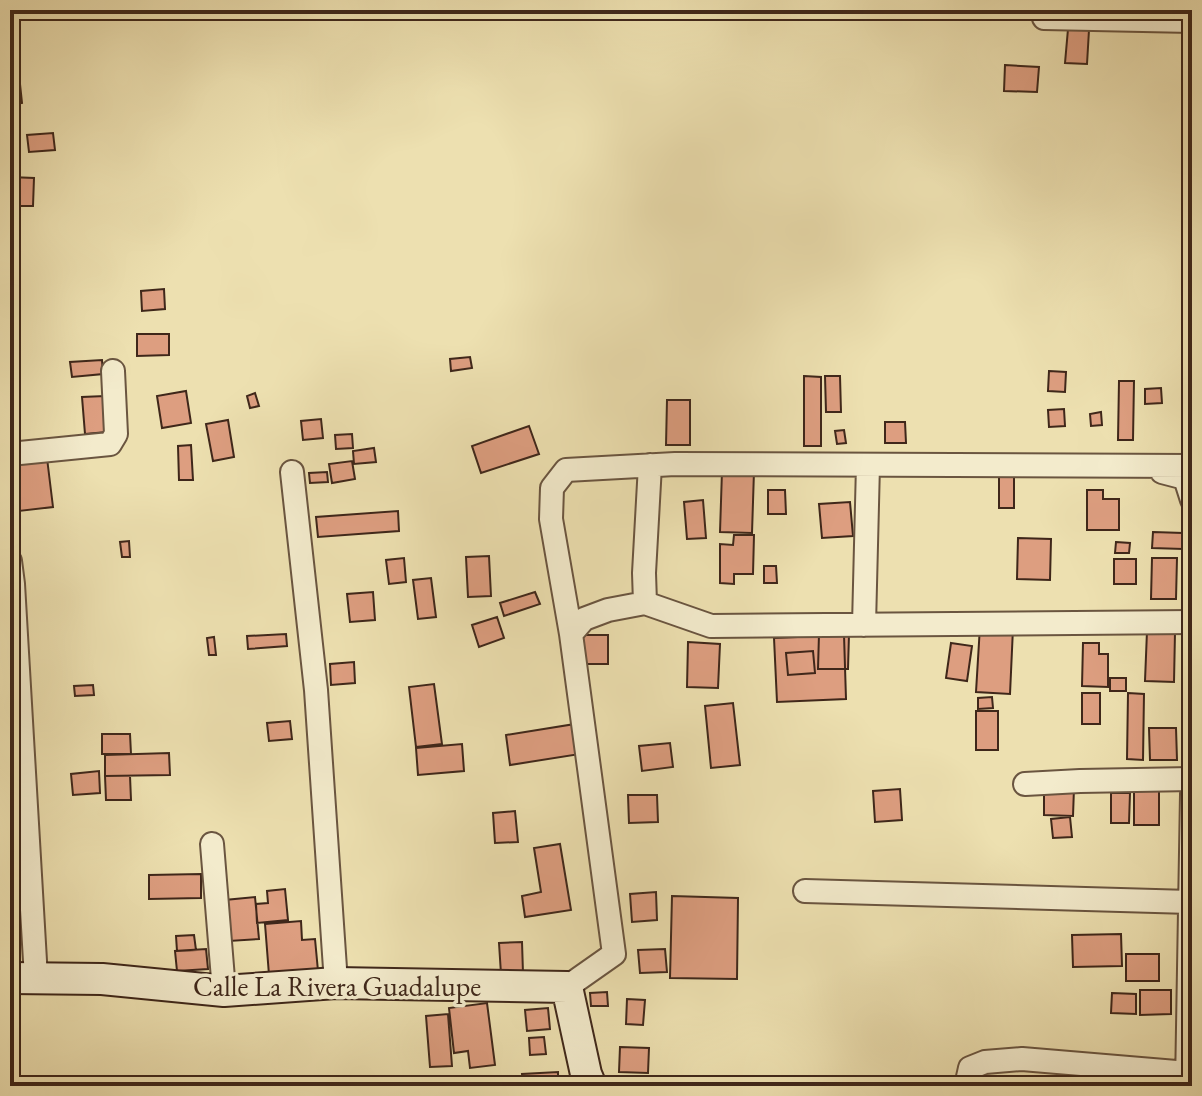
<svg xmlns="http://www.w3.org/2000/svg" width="1202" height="1096" viewBox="0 0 1202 1096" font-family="'EB Garamond',serif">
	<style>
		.building { fill: #dd9e80; stroke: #3f271a; stroke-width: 2 }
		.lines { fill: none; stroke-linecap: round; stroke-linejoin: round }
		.street-casing { stroke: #6a5540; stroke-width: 26 }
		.secondary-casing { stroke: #3f271a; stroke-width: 34 }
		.street { stroke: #f3ebcc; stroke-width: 22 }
		.secondary { stroke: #f3ebcc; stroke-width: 30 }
		.labels { text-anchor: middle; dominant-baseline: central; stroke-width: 7; stroke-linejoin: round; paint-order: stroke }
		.street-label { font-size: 28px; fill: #3f271a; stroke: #f3ebcc }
	</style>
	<rect width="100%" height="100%" fill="#ede0b0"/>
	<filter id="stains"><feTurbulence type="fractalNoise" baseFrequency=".0025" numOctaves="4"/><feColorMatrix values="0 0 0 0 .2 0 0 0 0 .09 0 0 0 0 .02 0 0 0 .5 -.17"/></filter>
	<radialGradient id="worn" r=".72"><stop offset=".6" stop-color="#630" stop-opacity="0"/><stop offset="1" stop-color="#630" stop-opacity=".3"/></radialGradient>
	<!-- building -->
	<path class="building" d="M1068 29 1089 30 1087 64 1065 63Z
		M1005 65 1039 67 1037 92 1004 91Z
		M20 84 22 103 10 105V85Z
		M53 133 55 150 29 152 27 135Z
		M10 177 34 178 33 206H10Z
		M164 289 165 309 142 311 141 291Z
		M137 334H169V355L137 356Z
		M470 357 472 368 451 371 450 359Z
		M102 360 103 374 72 377 70 362Z
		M1049 371 1066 372 1065 392 1048 391Z
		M804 376 821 377V446H804Z
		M825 376H840L841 412H826Z
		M1119 381H1134L1133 440H1118Z
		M1161 388 1162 403 1145 404V389Z
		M186 391 191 423 162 428 157 396Z
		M255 393 259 406 250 408 247 396Z
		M105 396 107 432 85 434 82 397Z
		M667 400H690V445H666Z
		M1064 409 1065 426 1049 427 1048 410Z
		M1101 412 1102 425 1091 426 1090 414Z
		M321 419 323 438 303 440 301 421Z
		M228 420 234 457 213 461 206 424Z
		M885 422H905L906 443H885Z
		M529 426 539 454 481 473 472 446Z
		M844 430 846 443 837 444 835 431Z
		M352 434 353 448 336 449 335 435Z
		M191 445 193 480H179L178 446Z
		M374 448 376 462 354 464 353 451Z
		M47 458 53 507 19 511 12 462Z
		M352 461 355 479 332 483 329 464Z
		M722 471H754L752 533 720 532Z
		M327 472 328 482 310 483 309 473Z
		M999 474H1014V508H999Z
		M768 490H785L786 514H768Z
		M1087 490H1103V499H1119V530H1087Z
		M703 500 706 538 687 539 684 502Z
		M850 502 853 536 822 538 819 504Z
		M398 511 399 531 318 537 316 517Z
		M1153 532 1183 533V549L1152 548Z
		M734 535H754L753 574H734V584L720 583V544L733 545Z
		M1018 538 1051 539 1050 580 1017 579Z
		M129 541 130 557H122L120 542Z
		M1116 542 1130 543 1129 553H1115Z
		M489 556 491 596 468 597 466 557Z
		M404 558 406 582 389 584 386 560Z
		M1152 558H1177L1176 599H1151Z
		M1114 559H1136V584H1114Z
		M764 566H776L777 583H764Z
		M431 578 436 617 418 619 413 580Z
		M373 592 375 620 350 622 347 594Z
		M535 592 540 604 504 616 500 603Z
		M497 617 504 638 479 647 472 625Z
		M980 626 1013 628 1010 694 976 692Z
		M1147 631 1175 632 1174 682 1145 681Z
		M286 634 287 646 248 649 247 636Z
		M819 634H849L848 669H818Z
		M580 635H608V664H580Z
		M844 635 846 699 777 702 774 638Z
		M214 637 216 655H209L207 638Z
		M688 642 720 644 718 688 687 687Z
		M951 643 972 646 967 681 946 678Z
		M1083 643H1099V654H1108V687L1082 686Z
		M813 651 815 673 788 675 786 653Z
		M354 662 355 683 331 685 330 664Z
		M1110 678H1126V691H1110Z
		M434 684 442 744 416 747 409 687Z
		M93 685 94 695 75 696 74 686Z
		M1082 693H1100V724H1082Z
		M1128 693 1144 694 1143 760 1127 759Z
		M992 697 993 708 978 709V698Z
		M733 703 740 765 711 768 705 706Z
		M976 711H998V750H976Z
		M290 721 292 739 269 741 267 723Z
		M575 724 580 754 510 765 506 735Z
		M1149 728H1176L1177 760H1150Z
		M102 734H130L131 754H102Z
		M670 743 673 767 642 771 639 746Z
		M462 744 464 771 418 775 416 748Z
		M169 753 170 775 105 776V755Z
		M99 771 100 793 73 795 71 774Z
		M105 776H130L131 800H106Z
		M1044 788H1074L1073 816 1044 815Z
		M900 789 902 820 875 822 873 791Z
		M1134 791H1159V825H1134Z
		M1111 793H1130L1129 823H1111Z
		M628 795H657L658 822 629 823Z
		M515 811 518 842 495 843 493 813Z
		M1070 817 1072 837 1053 838 1051 819Z
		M560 844 571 910 525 917 522 896 541 892 534 848Z
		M201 874V898L149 899V875Z
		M285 889 288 920 257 923 256 904 268 903 267 891Z
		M656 892 657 920 632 922 630 894Z
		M672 896 738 898 737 979 670 978Z
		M255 897 259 939 229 941 225 900Z
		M301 921 302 940 315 939 318 971 269 975 265 924Z
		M1121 934 1122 966 1073 967 1072 935Z
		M194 935 196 950 177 951 176 936Z
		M522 942 523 973 501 974 499 943Z
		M206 949 208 969 177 971 175 951Z
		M665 949 667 972 640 973 638 950Z
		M1126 954H1159V981H1126Z
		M1140 990H1171V1014L1140 1015Z
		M607 992 608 1006H591L590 993Z
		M1112 993 1136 994V1014L1111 1013Z
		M627 999 645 1000 643 1025 626 1024Z
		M487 1003 495 1065 470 1068 468 1051 454 1053 449 1008Z
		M548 1008 550 1029 527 1031 525 1010Z
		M448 1014 452 1066 430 1067 426 1016Z
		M544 1037 546 1054 530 1055 529 1038Z
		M620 1047 649 1048 648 1073 619 1072Z
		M558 1072V1086H523L522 1074Z"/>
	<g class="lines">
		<defs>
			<path id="street" d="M1044 18 1192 21
				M10 454 110 444 116 434 113 371
				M292 472 316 690 336 983
				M1162 472 1185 478 1192 500
				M10 561 13 584 36 978
				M645 603 644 573 650 465
				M864 625 868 465
				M571 634 584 619 608 610 645 603 711 626 1192 622
				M1025 784 1080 781 1192 779
				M212 844 224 991
				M805 891 1190 902
				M567 987 614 954 571 634 551 519 552 488 566 470 675 464 1192 466
				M966 1086 970 1068 985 1062 1022 1059 1188 1073
				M1187 1086 1192 794"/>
			<path id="secondary" d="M10 978 102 979 224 991 336 983 567 987 586 1074 591 1086"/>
		</defs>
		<!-- street casing -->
		<use href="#street" class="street-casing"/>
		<!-- secondary casing -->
		<use href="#secondary" class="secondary-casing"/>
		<!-- street -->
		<use href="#street" class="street"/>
		<!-- secondary -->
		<use href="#secondary" class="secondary"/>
	</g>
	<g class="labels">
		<!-- street labels -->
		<g class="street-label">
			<text x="337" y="986">Calle La Rivera Guadalupe</text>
		</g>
	</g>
	<!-- margin -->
	<rect width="1202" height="1096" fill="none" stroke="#ede0b0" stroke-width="40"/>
	<rect x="12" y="12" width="1178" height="1072" fill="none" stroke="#3f271a" stroke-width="4"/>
	<rect x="20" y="20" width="1162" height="1056" fill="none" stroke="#3f271a" stroke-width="2"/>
	<rect width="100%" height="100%" filter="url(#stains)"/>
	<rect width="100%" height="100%" fill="url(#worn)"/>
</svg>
